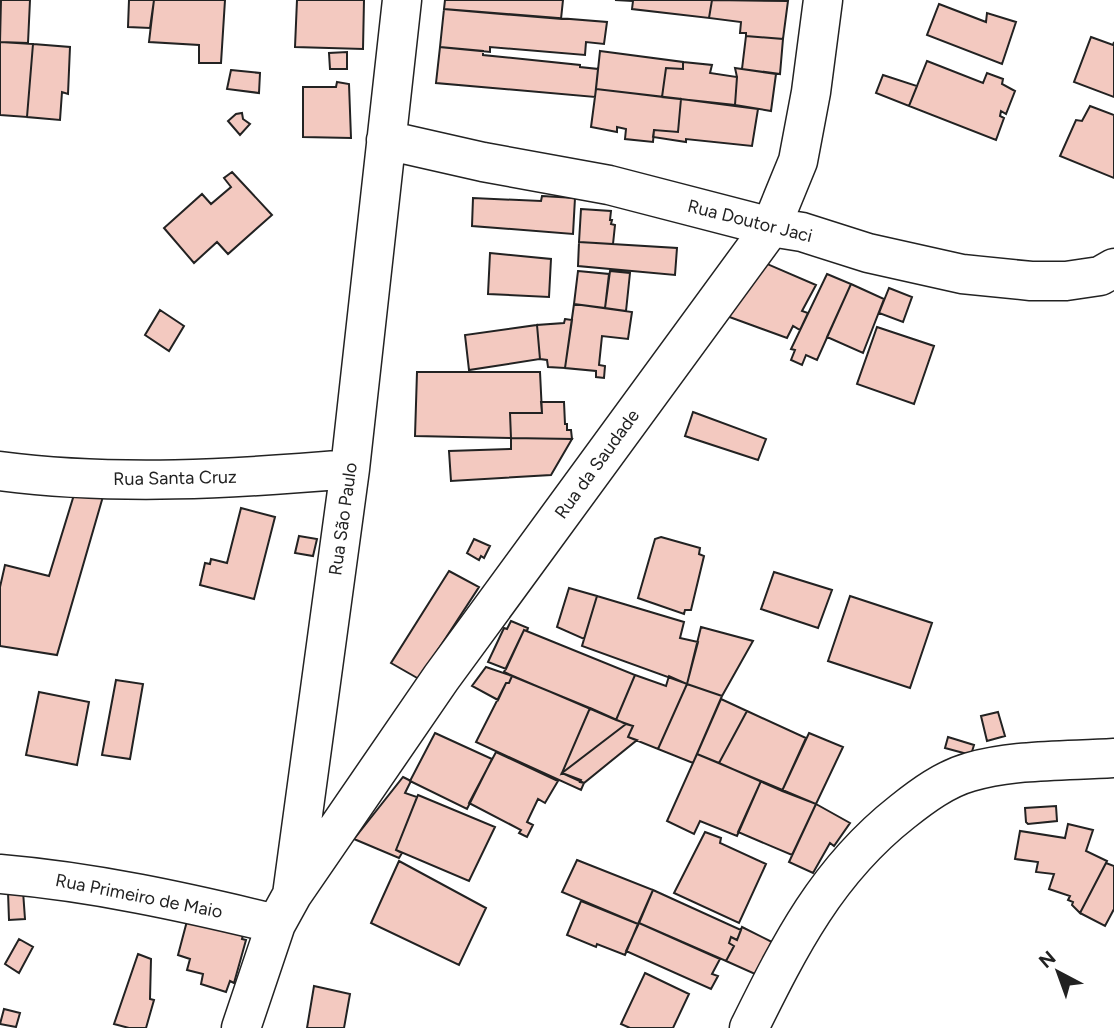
<svg xmlns="http://www.w3.org/2000/svg" width="1114" height="1028" viewBox="0 0 1114 1028" font-family="Figtree,sans-serif">
	<style>
		.building { fill: #f3c9c0; stroke: #222; stroke-width: 2 }
		.lines { fill: none; stroke-linecap: round; stroke-linejoin: round }
		.street-casing { stroke: #222; stroke-width: 41 }
		.street { stroke: #fff; stroke-width: 38 }
		.labels { text-anchor: middle; dominant-baseline: central; stroke-width: 5; stroke-linejoin: round; paint-order: stroke }
		.street-label { font-size: 18px; fill: #222; stroke: #fff }
	</style>
	<rect width="100%" height="100%" fill="#fff"/>
	<!-- building -->
	<path class="building" d="M1 0H30L28 43 0 42Z
		M129 0H154L150 28 128 27Z
		M154 0H225L221 63H199V45L149 42Z
		M297 0H364L363 49 295 47Z
		M445 0H563L561 19 444 9Z
		M615 0H712L709 18 632 9 633 1Z
		M712 0 788 1 783 39 746 36V33H740L741 22 709 18Z
		M939 4 986 22 987 13 1016 22 1002 64 927 35Z
		M444 9 607 22 604 44 586 42 585 55 490 47V52L440 47Z
		M746 36 783 39 780 74 742 69Z
		M1091 37 1113 45 1114 42V97L1074 82Z
		M0 42 33 44 27 117 0 115Z
		M33 44 70 47 68 94 62 92 60 120 27 117Z
		M440 47 483 51V55L580 65V67L598 69 595 97 436 83Z
		M600 51 683 62V69L666 68 662 97 596 89Z
		M347 52V69H330L329 53Z
		M927 61 983 83 987 73 1003 79 1002 84 1015 91 1006 114 1001 111 1000 116 1004 118 996 140 909 106Z
		M683 62 712 65 710 73 737 77 735 105 662 97 666 68 683 69Z
		M735 68 776 74 771 111 735 105 737 77Z
		M231 70 260 73 259 93 227 89Z
		M883 75 917 86 909 106 876 93Z
		M337 82 349 84 351 138 303 137V87H336Z
		M596 89 681 99 678 132 654 130 653 142 625 139 626 129 617 127V132L591 127Z
		M681 99 758 109 752 146 686 139V142L653 137 654 130 678 132Z
		M1090 106 1114 115V178L1060 156 1076 120 1082 121Z
		M242 113 243 119 250 124 240 135 228 121 236 114Z
		M232 172 272 215 228 254 217 242 194 263 164 228 202 194 211 204 231 187 224 178Z
		M542 196 575 198 573 234 472 226 473 198 541 201Z
		M581 209 611 211 610 220H612L611 224 615 225 613 244 579 242Z
		M579 242 677 248 675 275 578 266Z
		M490 253 551 259 549 297 488 294Z
		M751 257 816 285 802 311 808 313 800 330 793 326 787 338 713 311Z
		M578 271 609 274 605 308 574 304Z
		M610 271 630 273 626 311 605 308Z
		M827 274 851 284 817 360 806 355 802 365 791 360 795 350 791 349Z
		M851 284 884 299 863 353 827 337Z
		M889 288 912 297 903 322 879 313Z
		M574 304 632 312 628 339 602 336 599 365 605 366 604 378 596 377V371L565 368Z
		M160 310 184 326 169 351 145 335Z
		M565 319 572 320 565 368 548 367 547 360 540 359 537 325 564 323Z
		M537 325 540 359 469 370 465 335Z
		M877 327 934 346 914 404 857 384Z
		M417 372H540L542 413H510L511 438 415 436Z
		M541 402H564L565 424H567V430H571L572 439 511 438 510 413H542Z
		M693 412 766 439 758 460 685 436Z
		M511 438 572 439 551 475 451 481 449 451 511 449Z
		M77 485 104 493 57 655 0 646V587L5 565 49 576Z
		M241 508 275 517 254 599 200 585 205 563 210 564 211 559 227 563Z
		M299 536 317 539 313 556 295 553Z
		M661 537 700 548 699 554 704 556 691 610H685L684 614 638 598 655 539Z
		M474 539 490 546 484 558 481 556 479 560 467 553Z
		M449 571 479 587 419 679 391 663Z
		M774 572 832 590 818 628 761 609Z
		M569 588 597 596 584 639 557 627Z
		M597 596 684 622 680 638 698 642 687 684 582 646Z
		M850 596 932 623 910 688 828 661Z
		M511 621 528 628 527 631 524 630 506 669 488 662 504 628 507 629Z
		M701 627 753 641 722 696 687 684Z
		M524 630 635 675 616 720 504 672Z
		M486 667 512 676 509 683H506L498 700 472 686Z
		M635 675 666 686 669 676 687 684 658 749 628 737 633 726 616 720Z
		M512 676 590 708 562 773 581 780 580 782 584 783 581 790 476 742 506 683H509Z
		M116 680 143 684 130 759 102 755Z
		M687 684 722 696 693 763 658 749Z
		M39 692 89 702 77 765 26 755Z
		M721 699 747 711 719 763 697 754Z
		M590 708 626 724 562 773Z
		M747 711 806 738 782 791 719 763Z
		M998 712 1005 736 987 741 981 716Z
		M626 724 633 726 628 737 637 740 584 783 562 773Z
		M435 733 492 759 467 809 410 781Z
		M809 733 843 747 816 804 782 791Z
		M948 737 974 745 971 755 945 748Z
		M496 752 558 781 545 803 538 799 527 822 533 825 527 837 519 833 521 830 469 803Z
		M697 754 761 781 737 836 700 821 694 834 667 821Z
		M403 777 411 781 405 793 417 797 396 850 402 853 399 858 354 839Z
		M761 781 816 804 792 855 738 832Z
		M418 795 495 827 469 881 396 850Z
		M816 804 850 823 834 846 830 843 813 873 789 862Z
		M1056 806 1057 821 1028 824 1026 822 1025 808Z
		M1068 824 1093 830 1086 851 1107 861 1080 913 1072 905 1073 902 1068 900 1070 896 1049 889 1054 874 1036 872 1038 862 1015 859 1020 831 1065 838Z
		M705 832 721 838 720 843 766 864 739 923 674 893Z
		M577 860 653 890 638 924 562 892Z
		M399 861 486 908 459 965 371 923Z
		M1106 863 1114 866V909L1105 926 1080 913Z
		M653 890 741 930 737 940 731 937 729 943 734 946 726 961 639 923Z
		M23 891 25 919 9 920 8 892Z
		M581 901 638 924 625 955 597 944 596 947 567 935Z
		M187 921 243 935 242 939 246 940 234 983 230 981 226 992 201 984 203 974 187 970 190 959 178 955Z
		M639 923 720 959 712 974 718 976 711 989 626 951Z
		M742 927 772 942 755 974 726 961 734 946 729 943 731 937 737 940Z
		M19 939 33 947 19 973 5 964Z
		M138 954 151 959 150 999 154 1000 146 1028H129L114 1024Z
		M645 973 689 994 673 1028H630L621 1024Z
		M314 986 350 994 344 1028H307Z
		M4 1009 20 1013 16 1027 0 1024Z"/>
	<g class="lines">
		<defs>
			<path id="street" d="M386 140 483 162 609 185 771 227 802 232 868 253 962 274 1031 281H1066L1100 276 1114 268
				M0 471C116 486 234 479 350 469
				M0 874C94 882 185 902 276 924
				M292 895 441 678 771 227 798 161 811 92 823 0
				M241 1028 276 924 292 895 350 469 402 0
				M749 1028C790 945 827 871 902 812 922 796 945 779 970 772 1016 759 1067 761 1114 758"/>
		</defs>
		<!-- street casing -->
		<use href="#street" class="street-casing"/>
		<!-- street -->
		<use href="#street" class="street"/>
	</g>
	<g class="labels">
		<!-- street labels -->
		<g class="street-label">
			<text transform="translate(750 221) rotate(14)">Rua Doutor Jaci</text>
			<text transform="translate(597 464) rotate(-54)">Rua da Saudade</text>
			<text transform="translate(175 478) rotate(-1)">Rua Santa Cruz</text>
			<text transform="translate(343 519) rotate(-82)">Rua São Paulo</text>
			<text transform="translate(139 896) rotate(11)">Rua Primeiro de Maio</text>
		</g>
	</g>
	<!-- north arrow -->
	<g transform="translate(1058 972) rotate(319)" stroke="#ffffff" stroke-width="5" paint-order="stroke">
	<path d="M0-5L12 26L0 18L-12 26Z" fill="#222222"/>
	<text y="-10" font-size="19" font-weight="bold" text-anchor="middle" fill="#222222">N</text>
	</g>
</svg>
